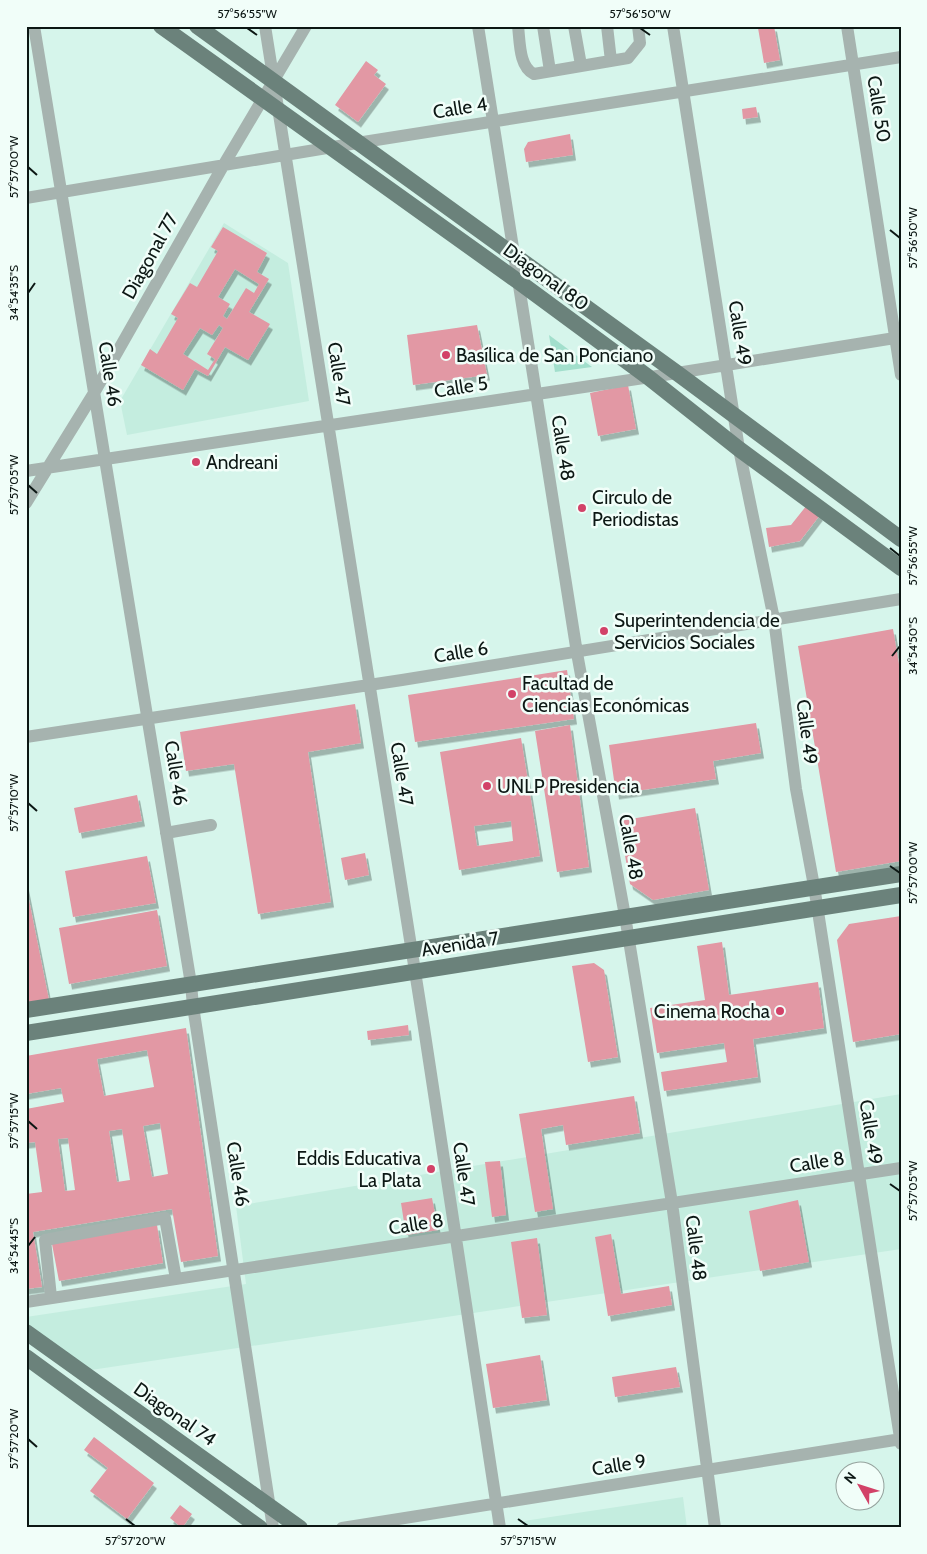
<svg xmlns="http://www.w3.org/2000/svg" width="927" height="1554" viewBox="0 0 927 1554" font-family="Cabin,sans-serif">
	<style>
		.built { fill: #c4eddf }
		.green { fill: #a2dfcc }
		.building { fill: #e298a4; fill-rule: evenodd; filter: url(#shadow) }
		.lines { fill: none; stroke-linecap: round; stroke-linejoin: round }
		.minor { stroke: #a6b3af; stroke-width: 12 }
		.major { stroke: #6b827b; stroke-width: 16 }
		.ticks { fill: none; stroke: #0c1714; stroke-width: 2 }
		.poi-dot { fill: #d24268; stroke: #f1fef9; stroke-width: 2 }
		.labels { text-anchor: middle; dominant-baseline: central; stroke-width: 5; stroke-linejoin: round; paint-order: stroke }
		.street-label { font-size: 19px; fill: #0c1714; stroke: #f1fef9 }
		.poi-label { font-size: 19px; fill: #0c1714; stroke: #f1fef9; text-anchor: start }
		.neatline { fill: none; stroke: #0c1714; stroke-width: 2 }
		.ticks-label { font-size: 12px; text-anchor: middle; fill: #0c1714 }
	</style>
	<defs>
		<filter id="shadow"><feDropShadow dx="3" dy="5.5" stdDeviation="0" flood-color="#0004"/></filter>
	</defs>
	<rect width="100%" height="100%" fill="#d6f5eb"/>
	<!-- built -->
	<path class="built" d="M224 223 288 263 309 401 127 435 120 401Z
		M901 1094V1249L91 1370 26 1324V1317L246 1284 236 1206Z
		M683 1497 687 1528H525L524 1521Z"/>
	<!-- green -->
	<path class="green" d="M549 335 592 367 555 372Z"/>
	<!-- building -->
	<path class="building" d="M774 26 780 60 764 63 758 28Z
		M366 61 378 70 374 75 386 84 358 122 335 105Z
		M756 107 758 117 743 119 742 109Z
		M570 134 573 155 526 162 524 149 528 142Z
		M223 227 267 253 257 272 269 279 249 312 270 324 248 360 225 347 208 376 195 369 183 390 141 365 150 349 157 354 178 318 171 314 190 283 197 287 218 251 211 247ZM235 269 259 284 254 293 246 288 227 319 223 316 230 304 218 297ZM219 325 223 328 207 354 215 359 208 370 183 354 200 328 212 335Z
		M477 325 487 375 413 385 407 335Z
		M628 385 636 429 598 436 590 393Z
		M807 505 820 515 800 541 769 547 766 528 791 525Z
		M893 629 901 676V861L836 872 798 646Z
		M567 670 574 719 415 742 408 695Z
		M355 704 361 743 308 752 331 902 258 914 234 764 186 771 180 732Z
		M756 723 761 753 713 761 716 779 616 794 609 745Z
		M570 725 589 867 557 872 535 731Z
		M521 738 540 856 459 870 440 752ZM511 821 513 841 477 846 474 826Z
		M137 795 142 821 79 833 74 808Z
		M695 808 709 890 653 900 630 884 619 821Z
		M365 853 369 875 345 880 341 858Z
		M147 856 156 903 73 917 65 871Z
		M26 885 49 1000 26 1004Z
		M157 910 167 966 69 984 59 928Z
		M901 916V1034L853 1042 837 940 849 924Z
		M722 942 729 995 818 982 824 1028 753 1039 758 1077 664 1091 661 1072 727 1062 724 1043 657 1053 650 1008 705 1000 697 946Z
		M594 963 604 970 618 1057 588 1062 572 966Z
		M408 1025 409 1035 368 1040 367 1031Z
		M186 1028 218 1256 181 1262 172 1209 33 1232 42 1287 26 1289V1194L42 1192 35 1142 26 1143V1109L64 1102 61 1088 26 1094V1056ZM147 1050 154 1087 104 1096 97 1059ZM160 1123 168 1174 152 1177 143 1126ZM122 1129 130 1180 117 1182 109 1131ZM68 1138 75 1190 65 1191 58 1139Z
		M634 1096 640 1133 566 1145 563 1125 541 1129 553 1209 535 1212 519 1114Z
		M500 1161 506 1215 492 1217 485 1162Z
		M432 1198 438 1230 406 1235 401 1203Z
		M798 1200 809 1262 760 1271 749 1211Z
		M157 1225 163 1263 59 1281 52 1244Z
		M611 1234 621 1294 669 1286 672 1305 608 1316 595 1237Z
		M537 1238 547 1315 522 1318 511 1242Z
		M540 1355 547 1400 493 1408 486 1364Z
		M676 1367 680 1387 615 1397 612 1377Z
		M94 1437 154 1483 127 1519 90 1491 108 1468 84 1450Z
		M180 1505 192 1514 182 1528 170 1518Z"/>
	<g class="lines">
		<!-- minor -->
		<path class="minor" d="M34 26 191 984 193 1006 273 1528
			M265 26 424 1028 500 1528
			M478 26 577 653 625 916 672 1203 715 1528
			M518 26C520 42 519 67 534 74L628 58 640 43 638 26
			M543 26 550 71
			M574 26 581 65
			M607 26 611 61
			M673 26 739 449 774 619 796 789 814 886 901 1444
			M847 26 901 375
			M26 198 357 143 901 57
			M26 471 677 373 901 337
			M26 503 94 393 223 166 306 26
			M26 737 402 680 901 599
			M166 833 211 825
			M51 1297 45 1240 165 1218 176 1279
			M26 1302 901 1168
			M342 1528 901 1439"/>
		<!-- major -->
		<path class="major" d="M161 26 519 282 648 377 739 449 901 568
			M197 26 677 373 901 539
			M26 1010 901 874
			M26 1033 901 895
			M26 1332 300 1528
			M26 1357 260 1528"/>
	</g>
	<!-- ticks -->
	<path class="ticks" d="M247 28 257 35M640 28 650 35M28 167 37 175M890 230 900 238M28 293 35 283M28 485 37 493M890 548 900 556M892 656 900 646M28 803 37 811M890 866 900 873M28 1121 37 1129M890 1184 900 1191M28 1246 35 1237M28 1439 37 1447M126 1519 135 1526M518 1519 528 1526"/>
	<!-- markers -->
	<g class="poi-dot">
		<circle cx="446" cy="355" r="5"/>
		<circle cx="196" cy="462" r="5"/>
		<circle cx="582" cy="508" r="5"/>
		<circle cx="604" cy="631" r="5"/>
		<circle cx="512" cy="694" r="5"/>
		<circle cx="487" cy="786" r="5"/>
		<circle cx="780" cy="1011" r="5"/>
		<circle cx="431" cy="1169" r="5"/>
	</g>
	<g class="labels">
		<!-- street labels -->
		<g class="street-label">
			<text transform="translate(460 108) rotate(-9)">Calle 4</text>
			<text transform="translate(879 109) rotate(81)">Calle 50</text>
			<text transform="translate(150 256) rotate(-61)">Diagonal 77</text>
			<text transform="translate(546 277) rotate(36)">Diagonal 80</text>
			<text transform="translate(740 333) rotate(81)">Calle 49</text>
			<text transform="translate(110 374) rotate(81)">Calle 46</text>
			<text transform="translate(339 374) rotate(81)">Calle 47</text>
			<text transform="translate(461 387) rotate(-9)">Calle 5</text>
			<text transform="translate(563 448) rotate(81)">Calle 48</text>
			<text transform="translate(461 652) rotate(-9)">Calle 6</text>
			<text transform="translate(807 732) rotate(83)">Calle 49</text>
			<text transform="translate(176 773) rotate(81)">Calle 46</text>
			<text transform="translate(402 774) rotate(81)">Calle 47</text>
			<text transform="translate(631 847) rotate(80)">Calle 48</text>
			<text transform="translate(460 944) rotate(-9)">Avenida 7</text>
			<text transform="translate(871 1132) rotate(81)">Calle 49</text>
			<text transform="translate(817 1162) rotate(-9)">Calle 8</text>
			<text transform="translate(238 1174) rotate(81)">Calle 46</text>
			<text transform="translate(464 1174) rotate(82)">Calle 47</text>
			<text transform="translate(416 1224) rotate(-9)">Calle 8</text>
			<text transform="translate(696 1248) rotate(83)">Calle 48</text>
			<text transform="translate(175 1414) rotate(35)">Diagonal 74</text>
			<text transform="translate(619 1465) rotate(-9)">Calle 9</text>
		</g>
		<!-- poi labels -->
		<g class="poi-label">
			<text x="456" y="355">Basílica de San Ponciano</text>
			<text x="206" y="462">Andreani</text>
			<text x="592" y="497">Circulo de<tspan x="592" dy="22">Periodistas</tspan></text>
			<text x="614" y="620">Superintendencia de<tspan x="614" dy="22">Servicios Sociales</tspan></text>
			<text x="522" y="683">Facultad de<tspan x="522" dy="22">Ciencias Económicas</tspan></text>
			<text x="497" y="786">UNLP Presidencia</text>
			<text x="770" y="1011" text-anchor="end">Cinema Rocha</text>
			<text x="421" y="1158" text-anchor="end">Eddis Educativa<tspan x="421" dy="22">La Plata</tspan></text>
		</g>
	</g>
	<!-- border -->
	<rect width="927" height="1554" fill="none" stroke="#f1fef9" stroke-width="55"/>
	<!-- north arrow -->
	<g transform="translate(860 1486) rotate(309)"><circle r="24" fill="#f1fef9" stroke="#95a29d"/>
	<path d="M0-4L9 19L0 12L-9 19Z" fill="#d24268"/>
	<text y="-8" font-size="14" font-weight="bold" text-anchor="middle" fill="#0c1714">N</text>
	</g>
	<rect x="28" y="28" width="872" height="1498" class="neatline"/>
	<g class="ticks-label">
		<text x="247" y="18">57°56'55"W</text>
		<text x="640" y="18">57°56'50"W</text>
		<text transform="translate(14 167) rotate(-90)" y="4">57°57'00"W</text>
		<text transform="translate(913 238) rotate(-90)" y="4">57°56'50"W</text>
		<text transform="translate(14 293) rotate(-90)" y="4">34°54'35"S</text>
		<text transform="translate(14 485) rotate(-90)" y="4">57°57'05"W</text>
		<text transform="translate(913 556) rotate(-90)" y="4">57°56'55"W</text>
		<text transform="translate(913 646) rotate(-90)" y="4">34°54'50"S</text>
		<text transform="translate(14 803) rotate(-90)" y="4">57°57'10"W</text>
		<text transform="translate(913 873) rotate(-90)" y="4">57°57'00"W</text>
		<text transform="translate(14 1121) rotate(-90)" y="4">57°57'15"W</text>
		<text transform="translate(913 1191) rotate(-90)" y="4">57°57'05"W</text>
		<text transform="translate(14 1246) rotate(-90)" y="4">34°54'45"S</text>
		<text transform="translate(14 1439) rotate(-90)" y="4">57°57'20"W</text>
		<text x="135" y="1545">57°57'20"W</text>
		<text x="528" y="1545">57°57'15"W</text>
	</g>
</svg>
